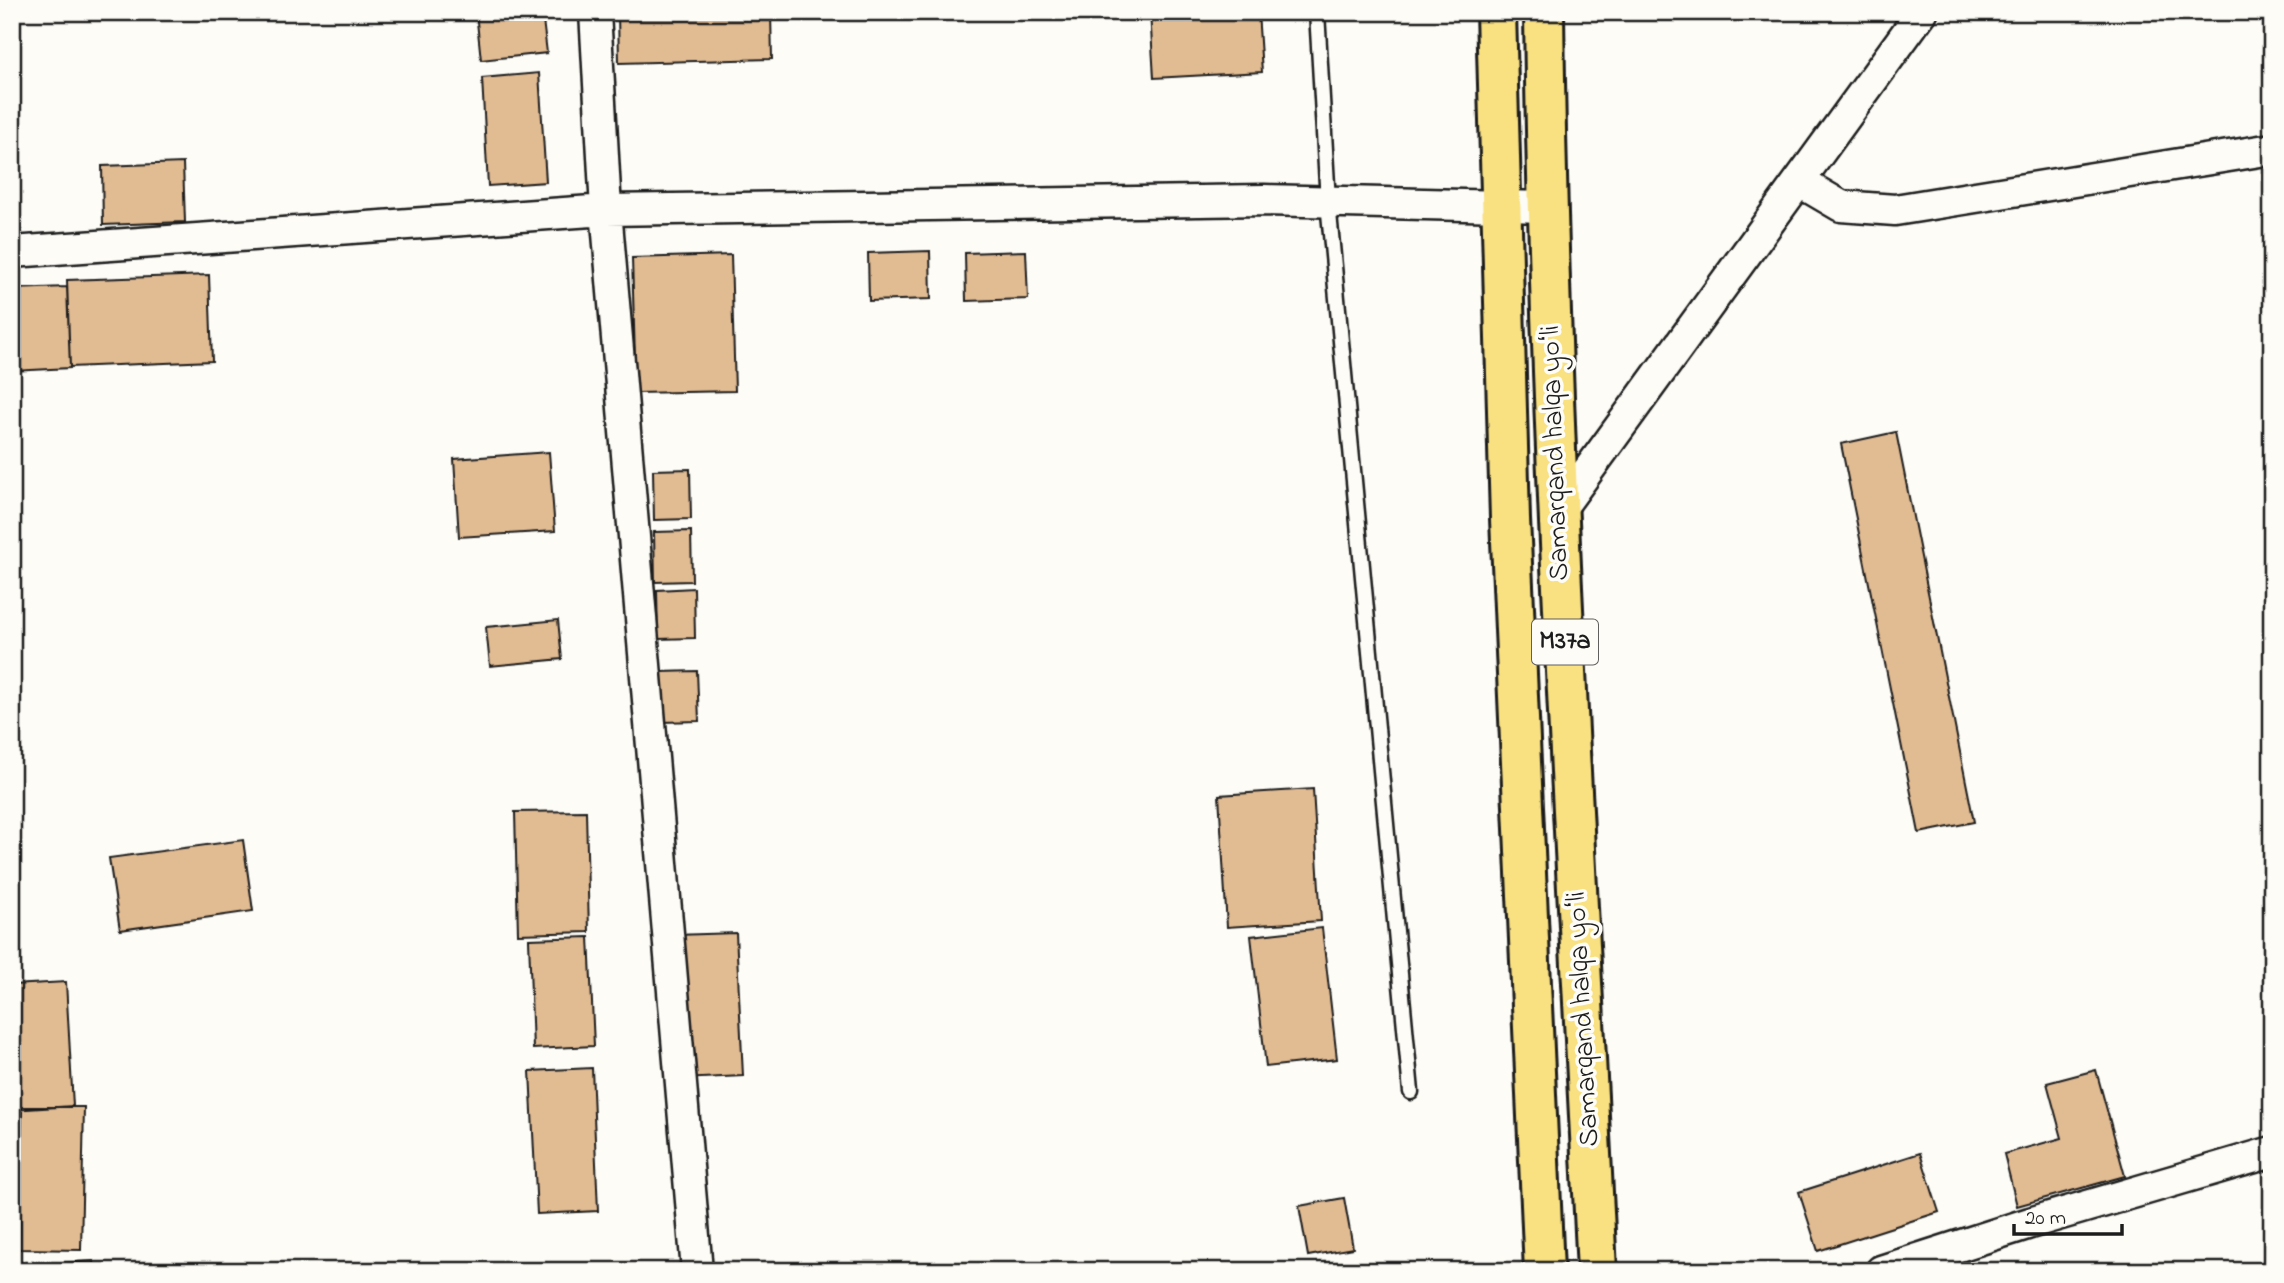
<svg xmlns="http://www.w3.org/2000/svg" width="2284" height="1283" viewBox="0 0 2284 1283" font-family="'Indie Flower',sans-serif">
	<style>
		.building { fill: #e1bb92; stroke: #1c1c1c; stroke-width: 2 }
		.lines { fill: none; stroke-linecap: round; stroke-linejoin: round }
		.lane-casing { stroke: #1c1c1c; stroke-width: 19 }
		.street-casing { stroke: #1c1c1c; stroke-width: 35 }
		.highway-casing { stroke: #1c1c1c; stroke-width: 44 }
		.lane { stroke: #fdfcf7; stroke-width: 14 }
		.street { stroke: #fdfcf7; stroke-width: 30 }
		.highway { stroke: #f9e181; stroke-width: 38 }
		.labels { text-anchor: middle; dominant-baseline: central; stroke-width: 7; stroke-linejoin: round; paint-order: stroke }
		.shield { fill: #fdfcf7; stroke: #605f5e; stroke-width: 2 }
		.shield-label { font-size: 26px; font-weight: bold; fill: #1c1c1c }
		.street-label { font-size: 28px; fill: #1c1c1c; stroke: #fdfcf7 }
	</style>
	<rect width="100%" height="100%" fill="#fdfcf7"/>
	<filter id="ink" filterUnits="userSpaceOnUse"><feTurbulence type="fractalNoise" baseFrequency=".0143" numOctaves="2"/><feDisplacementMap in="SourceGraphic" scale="14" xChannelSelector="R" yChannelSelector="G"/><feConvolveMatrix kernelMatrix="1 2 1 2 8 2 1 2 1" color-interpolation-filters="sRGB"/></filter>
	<g filter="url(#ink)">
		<!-- building -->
		<path class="building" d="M476 12H542L547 53 481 60Z
			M618 12H771L772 59 619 63Z
			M1150 12H1258L1262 72 1154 78Z
			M539 73 546 182 488 186 482 78Z
			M183 163 185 222 103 225 102 166Z
			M930 251 931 299 869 301 868 253Z
			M1026 251 1028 299 966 301 965 253Z
			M731 255 735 391 636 393 632 258Z
			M209 275 212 361 70 367 67 280Z
			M67 287 70 368 12 371V289Z
			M1896 432 1974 822 1919 833 1841 444Z
			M549 452 555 531 459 537 454 459Z
			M690 469 691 519 654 520 653 470Z
			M691 531 692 581 655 582 654 532Z
			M694 588 695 638 658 639 657 590Z
			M558 620 562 659 490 666 486 627Z
			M697 671 699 721 661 722 660 672Z
			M1313 789 1321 921 1227 927 1219 795Z
			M586 811 589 932 518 934 515 812Z
			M243 840 253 911 120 930 109 858Z
			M1322 928 1337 1059 1266 1067 1251 936Z
			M736 933 743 1076 681 1079 675 935Z
			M589 937 594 1046 533 1049 529 939Z
			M66 982 73 1106 12 1110V985Z
			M592 1068 598 1211 537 1214 530 1071Z
			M2096 1070 2125 1176 2017 1206 2004 1154 2062 1138 2047 1083Z
			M22 1107H84L81 1250 19 1249Z
			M1920 1153 1939 1212 1818 1251 1799 1192Z
			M1344 1198 1353 1248 1308 1256 1299 1206Z
			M94 1261 95 1271H12V1266Z"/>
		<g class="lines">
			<defs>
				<path id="lane" d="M1317 12 1328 202 1411 1092"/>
				<path id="street" d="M595 12 606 210 697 1271
					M1800 182 1841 206 1895 210 2272 149
					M12 252 606 210 1264 200 1546 207
					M1558 512 1922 12
					M1881 1271 2030 1223 2272 1152"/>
				<path id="highway" d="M1496 12 1510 519 1544 1271
					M1544 12C1549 432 1576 851 1597 1271"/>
			</defs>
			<!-- lane casing -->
			<use href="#lane" class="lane-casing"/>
			<!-- street casing -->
			<use href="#street" class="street-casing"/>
			<!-- highway casing -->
			<use href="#highway" class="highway-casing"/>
			<!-- lane -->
			<use href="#lane" class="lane"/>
			<!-- street -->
			<use href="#street" class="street"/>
			<!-- highway -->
			<use href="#highway" class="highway"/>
		</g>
	</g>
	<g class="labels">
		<!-- shield labels -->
		<rect class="shield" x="1532" y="619.5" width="66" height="45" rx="5"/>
		<g class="shield-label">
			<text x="1565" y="642">M37a</text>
		</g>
		<!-- street labels -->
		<g class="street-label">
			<text transform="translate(1556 453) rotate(-92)">Samarqand halqa yoʻli</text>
			<text transform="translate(1584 1019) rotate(-93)">Samarqand halqa yoʻli</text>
		</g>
	</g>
	<!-- margin -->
	<rect width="2284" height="1283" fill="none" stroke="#fdfcf7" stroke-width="42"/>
	<rect x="21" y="21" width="2242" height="1241" fill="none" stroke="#1c1c1c" stroke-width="2.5" filter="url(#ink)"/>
	<!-- scale -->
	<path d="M2014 1224v10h108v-10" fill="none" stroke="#1c1c1c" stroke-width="3.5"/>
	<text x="2025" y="1224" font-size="21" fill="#1c1c1c" stroke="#fdfcf7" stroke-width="5" paint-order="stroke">20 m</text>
</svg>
